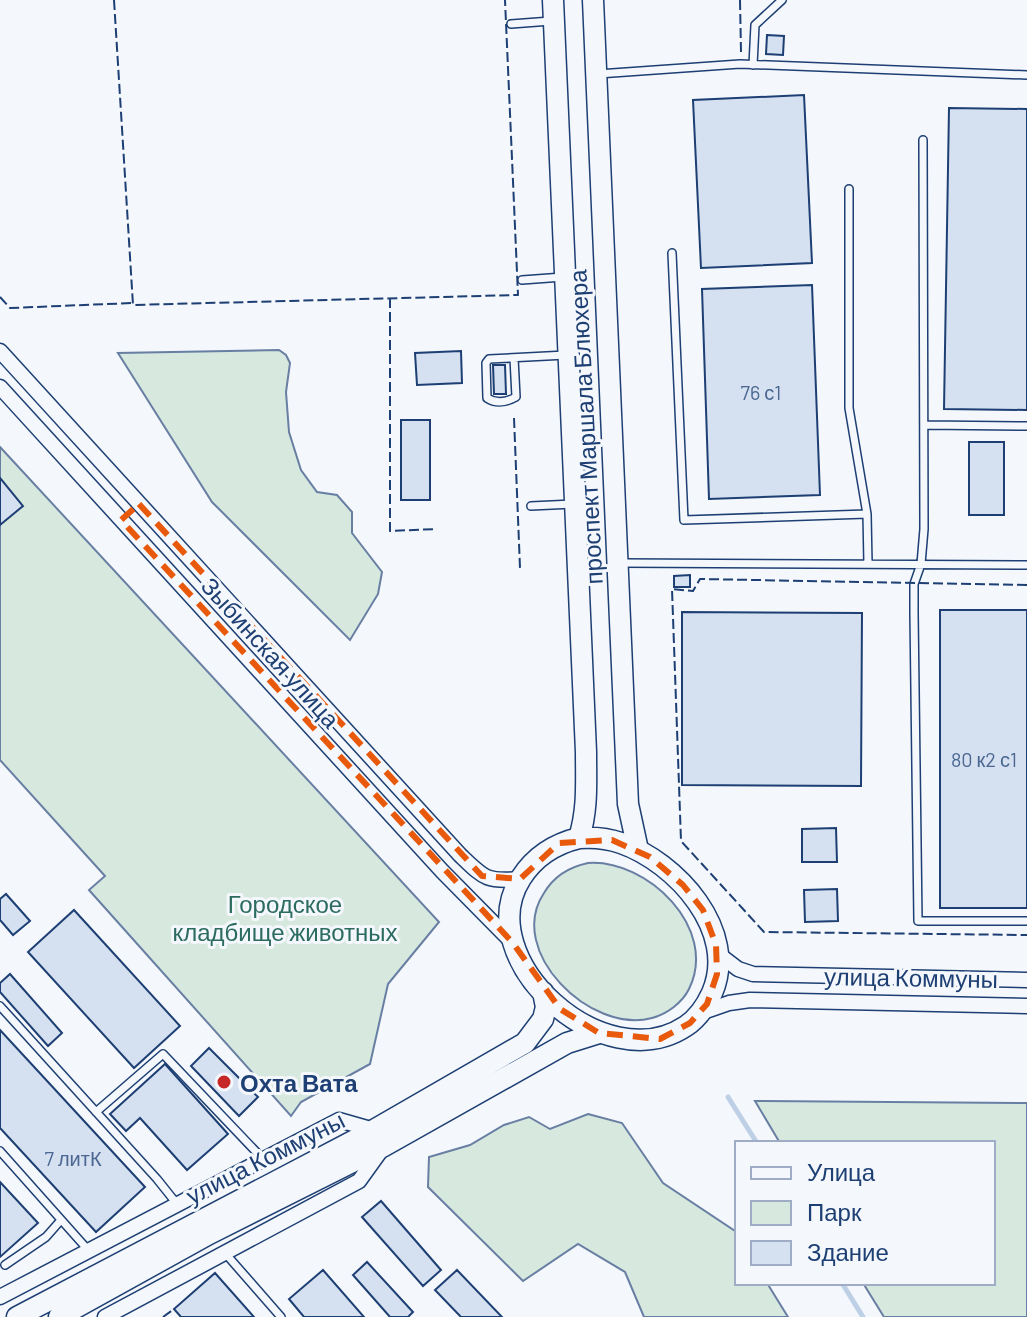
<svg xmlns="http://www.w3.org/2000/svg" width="1027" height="1317" viewBox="0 0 1027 1317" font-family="Barlow,sans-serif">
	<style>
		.green { fill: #d7e8df; stroke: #687fa3; stroke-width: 2 }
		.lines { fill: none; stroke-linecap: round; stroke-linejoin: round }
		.stream { stroke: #bed0e5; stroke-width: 5 }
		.building { fill: #d5e0f0; stroke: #1d3f73; stroke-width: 2 }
		.lane-casing { stroke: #1d3f73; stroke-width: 10 }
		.street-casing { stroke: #1d3f73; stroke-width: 17 }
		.secondary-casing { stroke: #1d3f73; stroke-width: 23 }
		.lane { stroke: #f4f7fb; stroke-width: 7 }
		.street { stroke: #f4f7fb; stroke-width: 14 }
		.secondary { stroke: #f4f7fb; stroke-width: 20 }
		.fence { stroke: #1d3f73; stroke-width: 2; stroke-dasharray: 10 4; stroke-linecap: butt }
		.marked { fill: none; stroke: #e8590c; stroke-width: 6; stroke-dasharray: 16 10; stroke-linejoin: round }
		.poi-dot { fill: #c62828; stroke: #f4f7fb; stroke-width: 3 }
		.labels { text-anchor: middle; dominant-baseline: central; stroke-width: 6; stroke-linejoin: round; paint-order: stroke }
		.number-label { font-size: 20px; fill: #4b6792 }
		.street-label { font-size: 24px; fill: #1d3f73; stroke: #f4f7fb }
		.park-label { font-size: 24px; fill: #2c6c60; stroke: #f4f7fb }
		.poi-label { font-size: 24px; font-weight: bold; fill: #1d3f73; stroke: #f4f7fb; text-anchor: start }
	</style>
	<rect width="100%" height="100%" fill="#f4f7fb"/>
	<!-- green -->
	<path class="green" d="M279 350 286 355 290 363 286 392 289 432 301 470 317 492 337 495 352 512V533L382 572 378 594 350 640 212 502 118 353Z
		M0 447 439 922 388 984 370 1064 301 1102 291 1116 89 890 105 876 0 760Z
		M588 863C647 859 719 928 689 989 682 1003 667 1014 652 1018 591 1035 505 951 544 893 554 876 569 867 588 863Z
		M755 1101 1027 1103V1317H884L863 1283H993V1143H780Z
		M588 1114 622 1123 663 1183 735 1231 737 1234V1283H767L788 1317H644L625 1272 578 1244 523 1281 428 1187 429 1157 470 1145 504 1125 529 1117 550 1129Z"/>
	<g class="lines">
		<!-- stream -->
		<path class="stream" d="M728 1097 757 1143
			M842 1283 863 1317"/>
	</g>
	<!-- building -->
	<path class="building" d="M767 35 784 36 783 55 766 54Z
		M804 95 812 263 701 268 693 100Z
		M949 108 1027 109V410L944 409Z
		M812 285 820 495 709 499 702 289Z
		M461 351 462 383 417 385 415 353Z
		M493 365H505L506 394H494Z
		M401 420H430V500H401Z
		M969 442H1004V515H969Z
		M0 478 23 506 0 525Z
		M690 575V587H674V576Z
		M940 610H1027V908H940Z
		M682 612 862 613 861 786 682 785Z
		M836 828 837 862H802V829Z
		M837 889 838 921 805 922 804 890Z
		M6 894 30 921 13 935 0 920V899Z
		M74 910 180 1026 134 1068 28 952Z
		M10 974 62 1033 48 1046 0 992V983Z
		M0 1030 145 1187 96 1232 0 1128Z
		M209 1048 258 1097 239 1116 191 1066Z
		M165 1064 228 1134 187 1170 140 1118 126 1131 110 1114Z
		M0 1182 38 1223 0 1257Z
		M381 1201 441 1270 423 1286 362 1217Z
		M367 1262 413 1312 408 1317H390L353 1275Z
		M323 1270 364 1317H304L289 1299Z
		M457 1270 502 1317H461L435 1290Z
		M215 1273 254 1317H181L174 1309Z"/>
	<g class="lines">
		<defs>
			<path id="lane" d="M511 24 551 21
				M753 65 755 25 782 0
				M598 74 740 64 1027 75
				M923 140 924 529 921 564 914 584V613L918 921H1027
				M849 189V408L867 514 868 564
				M672 253 684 520 867 514
				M522 280 563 277
				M514 358 516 397C507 402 496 404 487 398L486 363 489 359 566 355
				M925 425 1027 426
				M531 506 573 504
				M621 563 1027 565
				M0 1006 157 1179 177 1204
				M96 1112 163 1054 263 1159
				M0 1151 89 1251
				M225 1253 281 1317
				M5 1265 46 1237 61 1220"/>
			<path id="street" d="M0 351 460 855C484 878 486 882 520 879
				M0 387 442 871 513 943
				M717 953 738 969 753 974 1027 980
				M700 1013 729 1003 750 1000 1027 1006
				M0 1297 339 1120 374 1130
				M105 1317 359 1181 382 1149"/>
			<path id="secondary" d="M553 0 586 752C586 783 588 809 579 838
				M593 0 628 804 638 850
				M579 838C593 837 607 838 621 843 676 862 739 931 712 993 706 1006 698 1018 686 1026 604 1081 469 959 521 878 535 856 554 844 579 838Z
				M17 1317 374 1130 525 1043 543 1019 546 1007 543 992
				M59 1317 209 1234 384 1146 567 1043 599 1033"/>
		</defs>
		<!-- lane casing -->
		<use href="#lane" class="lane-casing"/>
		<!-- street casing -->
		<use href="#street" class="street-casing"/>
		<!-- secondary casing -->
		<use href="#secondary" class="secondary-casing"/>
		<!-- lane -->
		<use href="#lane" class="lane"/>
		<!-- street -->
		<use href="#street" class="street"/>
		<!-- secondary -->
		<use href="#secondary" class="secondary"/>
		<!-- fence -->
		<path class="fence" d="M114 0 133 305 518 295 505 0
			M740 0 741 52
			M0 297 10 308 133 303
			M390 298V531L437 529
			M514 418 520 568
			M1027 585 700 579 693 591 672 589 681 841 764 932 1027 935
			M163 1317 174 1309"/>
	</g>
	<!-- marked area -->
	<path class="marked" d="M139 504 482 876 520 879 559 843 612 840 650 857 683 885 703 910 716 945 717 974 707 1004 690 1023 660 1039 599 1033 560 1009 513 943 121 520Z"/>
	<!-- markers -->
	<circle class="poi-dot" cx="224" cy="1082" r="8"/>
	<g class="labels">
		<!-- number labels -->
		<g class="number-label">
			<text x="761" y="392">76 с1</text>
			<text x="984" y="759">80 к2 с1</text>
			<text x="73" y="1158">7 литК</text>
		</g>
		<!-- street labels -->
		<g class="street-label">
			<text transform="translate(585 427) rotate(-93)">проспект Маршала Блюхера</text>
			<text transform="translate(271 652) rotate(48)">Зыбинская улица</text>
			<text transform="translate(911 977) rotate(1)">улица Коммуны</text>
			<text transform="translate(265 1157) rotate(-27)">улица Коммуны</text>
		</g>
		<!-- park labels -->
		<g class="park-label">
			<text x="285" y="903">Городское<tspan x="285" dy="28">кладбище животных</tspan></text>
		</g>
		<!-- poi labels -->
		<g class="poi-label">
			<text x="240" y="1082">Охта Вата</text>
		</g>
	</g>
	<!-- legend -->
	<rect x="735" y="1141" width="260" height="144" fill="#f4f7fb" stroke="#9eadc5" stroke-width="2"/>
	<rect x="751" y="1167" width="40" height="12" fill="#f4f7fb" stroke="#9eadc5" stroke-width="2"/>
	<text x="807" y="1181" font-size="24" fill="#1d3f73">Улица</text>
	<rect x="751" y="1201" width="40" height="24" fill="#d7e8df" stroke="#9eadc5" stroke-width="2"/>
	<text x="807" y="1221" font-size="24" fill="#1d3f73">Парк</text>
	<rect x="751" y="1241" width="40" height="24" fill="#d5e0f0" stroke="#9eadc5" stroke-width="2"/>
	<text x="807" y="1261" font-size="24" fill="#1d3f73">Здание</text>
</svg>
